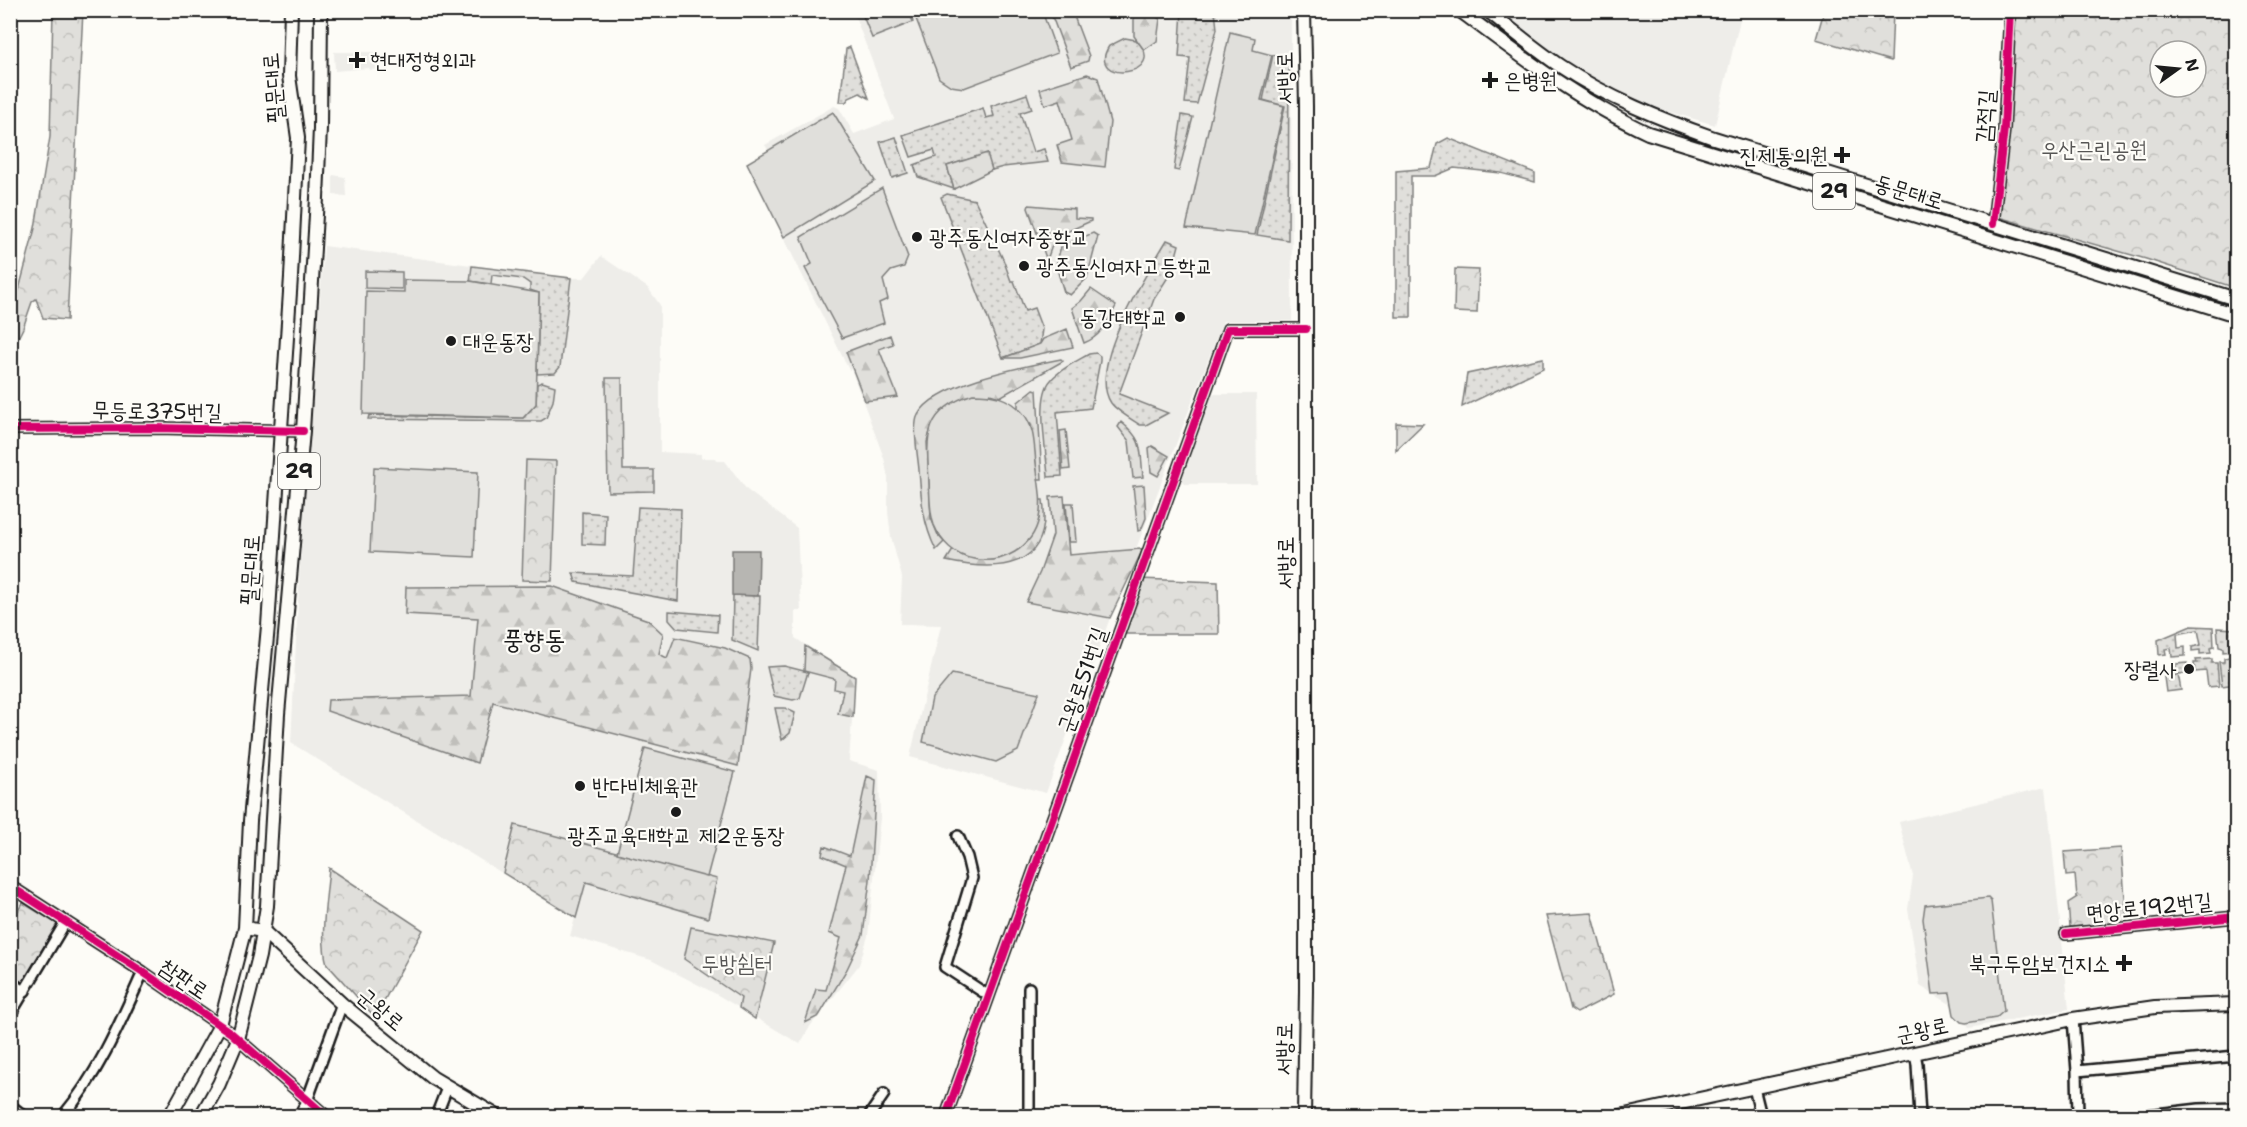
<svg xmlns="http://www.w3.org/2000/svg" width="2247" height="1127" viewBox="0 0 2247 1127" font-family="'Shantell Sans','Poor Story',sans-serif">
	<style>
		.built { fill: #eeede9 }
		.grass { fill: url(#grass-dots); stroke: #7e7e7c; stroke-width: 1.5 }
		.forest { fill: url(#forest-firs); stroke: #7e7e7c; stroke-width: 1.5 }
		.park { fill: url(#park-crowns); stroke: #7e7e7c; stroke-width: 1.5; fill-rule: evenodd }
		.pitch { fill: #e0dfdb; stroke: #7e7e7c; stroke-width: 1.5 }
		.water { fill: #b7b6b2; stroke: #797876; stroke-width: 1.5 }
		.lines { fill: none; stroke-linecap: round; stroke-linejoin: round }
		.minor-casing { stroke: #1c1c1c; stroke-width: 14 }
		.major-casing { stroke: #1c1c1c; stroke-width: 16 }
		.minor { stroke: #fdfcf7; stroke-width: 9 }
		.major { stroke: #fdfcf7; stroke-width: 12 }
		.cycleway-casing { stroke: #fdfcf7; stroke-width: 11 }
		.cycleway { stroke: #d6006c; stroke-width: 8 }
		.poi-dot { fill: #1c1c1c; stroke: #fdfcf7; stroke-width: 2 }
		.labels { text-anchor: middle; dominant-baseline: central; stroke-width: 4.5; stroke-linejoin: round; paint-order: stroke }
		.shield { fill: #fdfcf7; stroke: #605f5e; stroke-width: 1.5 }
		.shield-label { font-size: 21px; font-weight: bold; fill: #1c1c1c }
		.poi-label { font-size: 22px; fill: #1c1c1c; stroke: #fdfcf7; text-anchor: start }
		.street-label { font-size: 22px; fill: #1c1c1c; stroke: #fdfcf7 }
		.park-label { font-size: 22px; fill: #575655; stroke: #fdfcf7 }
		.quarter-label { font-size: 26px; fill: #1c1c1c; stroke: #fdfcf7 }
	</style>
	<defs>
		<pattern id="grass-dots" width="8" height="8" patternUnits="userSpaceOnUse" patternTransform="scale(1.5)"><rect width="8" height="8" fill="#e0dfdb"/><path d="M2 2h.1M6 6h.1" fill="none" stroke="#c0bfbb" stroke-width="1.8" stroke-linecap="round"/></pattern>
		<pattern id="forest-firs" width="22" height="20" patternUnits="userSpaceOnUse" patternTransform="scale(1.5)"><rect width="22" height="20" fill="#e0dfdb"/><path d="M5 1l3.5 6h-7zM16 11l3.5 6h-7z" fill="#c0bfbb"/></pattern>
		<pattern id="park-crowns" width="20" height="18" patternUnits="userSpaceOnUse" patternTransform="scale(1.5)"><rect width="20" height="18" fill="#e0dfdb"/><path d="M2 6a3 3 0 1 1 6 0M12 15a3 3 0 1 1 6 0" fill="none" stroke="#c0bfbb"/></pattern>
	</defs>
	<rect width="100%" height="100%" fill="#fdfcf7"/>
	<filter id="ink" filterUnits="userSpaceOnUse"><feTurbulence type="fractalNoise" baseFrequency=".0167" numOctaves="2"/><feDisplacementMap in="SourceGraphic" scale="12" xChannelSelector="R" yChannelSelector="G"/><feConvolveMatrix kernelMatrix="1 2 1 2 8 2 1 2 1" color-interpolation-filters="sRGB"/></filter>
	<g filter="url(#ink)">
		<!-- built -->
		<path class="built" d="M853 11H1291L1292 321H1223L1131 562 1040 572 1027 602 1110 618 1046 793 910 757 941 625 900 624 902 577 891 537 888 512V478L884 458 851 369 849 370 747 163 768 150 765 145 834 106 839 108 854 134 894 119Z
			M1493 11H1742L1715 125 1639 103 1576 68Z
			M334 52H380L381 69 370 70 369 68 335 71Z
			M333 175 345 177 346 196 333 195Z
			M324 246 571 278H584L601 256 648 288 660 305V452L701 454V458H716L717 461H725L747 490 797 528 801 611H795V638L855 677 849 761 879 770 880 818 868 936 859 965 811 1025 800 1044 716 994 651 960 570 936 575 918 291 743 300 562Z
			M1211 394H1256L1257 484H1184L1179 477Z
			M2046 787 2069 1009 1969 1028 1952 1005 1920 986 1908 909 1913 876 1899 822Z"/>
		<!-- grass -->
		<path class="grass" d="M1182 11H1215L1217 29 1197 104 1185 103 1190 58 1179 57Z
			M1125 38 1136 40C1173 76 1084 86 1109 46Z
			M850 47 869 98 860 93 849 98 846 102H840L846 49Z
			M1273 55 1289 57 1288 240 1257 235 1285 106 1263 100Z
			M1027 94 1032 109 1020 113 1033 152 1044 149 1048 162 1003 167 992 170 986 154 947 166 954 189 918 177 914 165 936 157 934 150 911 157 903 135 983 108 986 118 994 116 991 106Z
			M1182 115 1193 117 1179 171 1174 170Z
			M896 137 908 173 892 178 880 142Z
			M1448 138 1535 173V182L1501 173 1454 168 1435 176H1411V317H1396V171L1431 168 1437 144Z
			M947 194 975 200 1003 259 1011 281H1014L1025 311 1034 308 1042 329 1040 344 1003 358 941 197Z
			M1167 240 1179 245 1172 271 1154 299 1119 394 1168 413 1146 425H1140C1131 419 1117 411 1111 403 1086 366 1148 272 1167 240Z
			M472 266 571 278 560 367 555 373 537 374 539 293 530 290V284L523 279 492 275 491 284 470 281Z
			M1096 353 1100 356V361L1091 408 1057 412 1062 476 1048 477C1047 454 1035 397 1051 380 1060 369 1077 361 1089 354Z
			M1543 358V368L1462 407 1467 374Z
			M542 382 555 386 553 401 546 418 541 421 368 419 369 415 523 418 536 404 537 384Z
			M638 507 681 509 678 601 576 582 573 573 633 576Z
			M582 512 606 514 605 545 582 544Z
			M733 595 760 596 758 651 732 640Z
			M669 611 718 615 717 632 677 628 669 619Z
			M2191 626 2213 627 2214 647 2210 648 2211 653 2200 654V650L2192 651V647L2201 645 2198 630 2177 634 2178 648 2185 647V656L2172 657 2171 648 2165 649 2166 654 2159 655 2158 640Z
			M2217 628 2236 629V644L2234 645V651L2223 652V648L2219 647Z
			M2234 656 2236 661V684L2222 686 2219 662H2224V658Z
			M2212 659V663H2217L2219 686 2208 687 2206 671 2195 672 2194 663H2197L2196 660Z
			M2187 663 2189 673 2178 674 2181 690 2166 692 2164 677 2176 675V664Z
			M784 666 808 672 800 698 793 700 774 696 767 667Z
			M775 708H785L795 713 790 733 782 740Z"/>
		<!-- forest -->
		<path class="forest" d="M1050 11H1072L1089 56 1088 61 1071 67Z
			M1134 11H1150V13L1160 19 1157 41 1144 50 1134 36Z
			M1087 74 1098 78 1110 122 1105 167 1062 162 1057 145 1072 140 1060 100 1045 105 1040 89Z
			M1029 205 1075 209V218L1091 219V221L1055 237 1048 257 1046 258 1028 208Z
			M1093 233 1098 236 1087 278 1070 295 1064 292 1056 266 1061 246Z
			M1091 289 1116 306C1108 321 1101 337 1084 343L1072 308 1081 301Z
			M1067 329 1073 347 1020 358H1003L1040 344 1043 339Z
			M890 335 893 344 879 349 898 397 865 401 846 352Z
			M1061 359 1063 361 1000 397 990 394 942 411 932 425 927 442 931 518 938 535 944 542 936 550C923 524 921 499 919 470 918 457 912 426 918 415 936 382 1026 366 1061 359Z
			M1034 389 1037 390 1042 479H1038L1031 425 1018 408V402Z
			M1121 422C1144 440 1140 449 1143 477L1133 478 1129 441 1118 427Z
			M1066 430 1070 469 1063 470 1060 431Z
			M1152 446 1169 456 1158 476 1151 472 1149 448Z
			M1144 485 1146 518 1141 530 1138 531 1133 486Z
			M1064 496 1069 555 1140 549 1142 551 1110 618 1026 602 1040 572 1053 535 1050 497Z
			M1040 500H1043C1053 570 997 572 946 561L953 550 967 558 1039 519Z
			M1066 503H1073L1076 542H1069Z
			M552 586 648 620 663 634 659 654 667 658 675 637 725 648 750 659 751 669 738 766 493 702 477 763 327 711 328 700 471 696 478 618 405 614 406 587Z
			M805 646 855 677 853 717 838 714 843 691 834 689 835 679 804 671Z
			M867 776 876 780 870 880 863 935 847 969 819 1016 805 1023 816 989 826 990 841 938 829 933 846 865 822 855 824 846 850 856Z"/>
		<!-- park -->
		<path class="park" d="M53 11H83L67 320 43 318 36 299 32 302 23 328 11 352V314L16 301 35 228 50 137Z
			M1824 11H1893L1891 61 1816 39Z
			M2013 11H2236V288L2146 259 1998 217ZM2160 51H2196V87H2160Z
			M987 153 992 170 954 189 947 166Z
			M1455 269 1479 270 1477 313 1454 312Z
			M606 378H622L623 470H654V491L608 492Z
			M1396 423 1423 424 1396 450Z
			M526 460 556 461 552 581 522 580Z
			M1139 579 1218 582 1219 634H1117Z
			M515 825 717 879 708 918 586 882 576 918 503 873Z
			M2121 848 2127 923 2070 927 2068 903 2077 897 2075 875 2066 876 2064 852Z
			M329 868 423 930 375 1017 327 964C319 938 327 896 329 868Z
			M23 903 59 925 23 984 11 977 10 921Z
			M1592 913 1614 994 1577 1013 1571 1009 1546 916Z
			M691 927 774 943 755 1019 739 1008 741 998 684 959Z"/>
		<!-- pitch -->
		<path class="pitch" d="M861 11H909L913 22 872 38Z
			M913 11H1042L1057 53 964 88 951 86 939 78Z
			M1230 32 1255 38 1253 50 1272 55 1261 100 1284 106 1255 235 1186 228Z
			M833 112 875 181 784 237 747 163Z
			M882 188 908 257 904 267 891 271 883 280 888 299 879 303 884 323 842 338 805 268 812 264 801 237Z
			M365 271 402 272V289L365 288Z
			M404 280 470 281 539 293 536 404 523 418 363 414 366 291 404 292Z
			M973 394C991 394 1009 397 1022 412 1035 426 1034 445 1036 463 1038 481 1043 500 1039 518 1033 548 1002 565 974 559 955 556 941 542 934 525 929 512 930 495 929 480 926 436 924 410 973 394Z
			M374 467 478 472 474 557 370 552Z
			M952 674 1039 693 1018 751 996 762 923 742 932 698Z
			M645 748 735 772 707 877 617 853Z
			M1988 898 1991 901 2004 1011 1996 1018 1966 1023 1961 1022 1954 1015 1950 993 1933 994 1923 919 1925 905Z"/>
		<!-- water -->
		<path class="water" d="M732 550H759L758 596 732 595Z"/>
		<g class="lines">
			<defs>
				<path id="minor" d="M1993 224 2004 129 2010 10
					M10 429 156 428 303 431
					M958 836 967 857 972 878 945 967 989 996
					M10 886 143 972 231 1033 326 1116
					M2066 934 2236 917
					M10 982 25 991
					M1029 988V1116
					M10 1015 65 923
					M2073 1019 2077 1071 2078 1116
					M1915 1053 1917 1064 1920 1116
					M2077 1071 2236 1056
					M1754 1088 1761 1116
					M10 1105 24 1116
					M63 1116C99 1073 120 1023 143 972
					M299 1116 307 1101 342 1004
					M436 1116 447 1088
					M869 1116 884 1094
					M946 1116 1228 329H1306
					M2139 1116 2199 1109 2236 1108"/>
				<path id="major" d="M1459 10C1519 55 1579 101 1648 133L2236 315
					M1487 10C1511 29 1535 49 1560 66 1608 98 1660 119 1714 138L2236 299
					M245 928 263 931 342 1004 433 1078 497 1116
					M170 1116 220 1025 245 928 250 821 268 626 291 277 298 138 289 76 291 10
					M201 1116 219 1084 238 1039 259 956 267 906 278 714 303 431 317 198 320 128 321 10
					M1304 1116 1306 991V106L1304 10
					M1620 1116 2073 1019 2155 1007 2236 1004"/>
			</defs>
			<!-- minor casing -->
			<use href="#minor" class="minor-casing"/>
			<!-- major casing -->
			<use href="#major" class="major-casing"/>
			<!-- minor -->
			<use href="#minor" class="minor"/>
			<!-- major -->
			<use href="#major" class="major"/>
			<defs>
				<path id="cycleway" d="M1993 224 2004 129 2010 10
					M10 429 156 428 303 431
					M10 886 143 972 231 1033 326 1116
					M2066 934 2236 917
					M946 1116 1228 329H1306"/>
			</defs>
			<!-- cycleway casing -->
			<use href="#cycleway" class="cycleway-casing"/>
			<!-- cycleway -->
			<use href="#cycleway" class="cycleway"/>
		</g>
	</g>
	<!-- markers -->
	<g class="poi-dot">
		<path d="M354 51h6v6h6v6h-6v6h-6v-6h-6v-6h6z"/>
		<path d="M1487 71h6v6h6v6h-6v6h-6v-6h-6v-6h6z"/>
		<path d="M1839 146h6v6h6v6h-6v6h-6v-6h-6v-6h6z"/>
		<circle cx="917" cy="237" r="6"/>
		<circle cx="1024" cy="266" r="6"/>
		<circle cx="1180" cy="317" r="6"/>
		<circle cx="451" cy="341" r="6"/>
		<circle cx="2189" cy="669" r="6"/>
		<circle cx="580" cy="786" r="6"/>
		<circle cx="676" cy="812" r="6"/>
		<path d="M2121 954h6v6h6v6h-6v6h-6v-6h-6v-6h6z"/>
	</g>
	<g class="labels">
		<!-- shield labels -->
		<g class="shield">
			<rect x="1813" y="173" width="42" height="36" rx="4.5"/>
			<rect x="278" y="453" width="42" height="36" rx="4.5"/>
		</g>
		<g class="shield-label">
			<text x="1834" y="191">29</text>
			<text x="299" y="471">29</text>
		</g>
		<!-- poi labels -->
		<g class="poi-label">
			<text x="370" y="60">현대정형외과</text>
			<text x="1504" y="80">은병원</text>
			<text x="1828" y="155" text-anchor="end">진제통의원</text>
			<text x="929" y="237">광주동신여자중학교</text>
			<text x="1036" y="266">광주동신여자고등학교</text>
			<text x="1168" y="317" text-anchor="end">동강대학교</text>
			<text x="463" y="341">대운동장</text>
			<text x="2177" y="669" text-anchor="end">장렬사</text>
			<text x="592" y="786">반다비체육관</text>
			<text x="676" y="835" text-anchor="middle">광주교육대학교 제2운동장</text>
			<text x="2110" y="963" text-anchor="end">북구두암보건지소</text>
		</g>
		<!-- street labels -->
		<g class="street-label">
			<text transform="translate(1285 78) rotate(-91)">서방로</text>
			<text transform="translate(273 88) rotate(-95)">필문대로</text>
			<text transform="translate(1985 116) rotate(-86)">감적길</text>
			<text transform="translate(1909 192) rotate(17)">동문대로</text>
			<text transform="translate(157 411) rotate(1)">무등로375번길</text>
			<text transform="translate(1285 563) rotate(-90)">서방로</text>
			<text transform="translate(250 570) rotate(-87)">필문대로</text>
			<text transform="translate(1082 680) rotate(-71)">군왕로51번길</text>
			<text transform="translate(2149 907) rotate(-6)">면앙로192번길</text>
			<text transform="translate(184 979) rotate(34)">참판로</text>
			<text transform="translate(381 1009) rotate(40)">군왕로</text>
			<text transform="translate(1922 1030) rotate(-12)">군왕로</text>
			<text transform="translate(1284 1049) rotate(-89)">서방로</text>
		</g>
		<!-- park labels -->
		<g class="park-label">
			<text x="2094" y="149">우산근린공원</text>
			<text x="737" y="963">두방쉼터</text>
		</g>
		<!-- quarter labels -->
		<g class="quarter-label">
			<text x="534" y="638">풍향동</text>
		</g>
	</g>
	<!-- margin -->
	<rect width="2247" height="1127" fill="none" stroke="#fdfcf7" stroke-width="36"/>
	<rect x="18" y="18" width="2211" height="1091" fill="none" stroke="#1c1c1c" stroke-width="2" filter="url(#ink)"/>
	<!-- north arrow -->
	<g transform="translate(2178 69) rotate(75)"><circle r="28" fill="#fdfcf7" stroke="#a3a29f" stroke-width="1.5"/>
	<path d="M0-4.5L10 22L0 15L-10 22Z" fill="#1c1c1c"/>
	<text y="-9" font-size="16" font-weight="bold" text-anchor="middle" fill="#1c1c1c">N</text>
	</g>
</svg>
